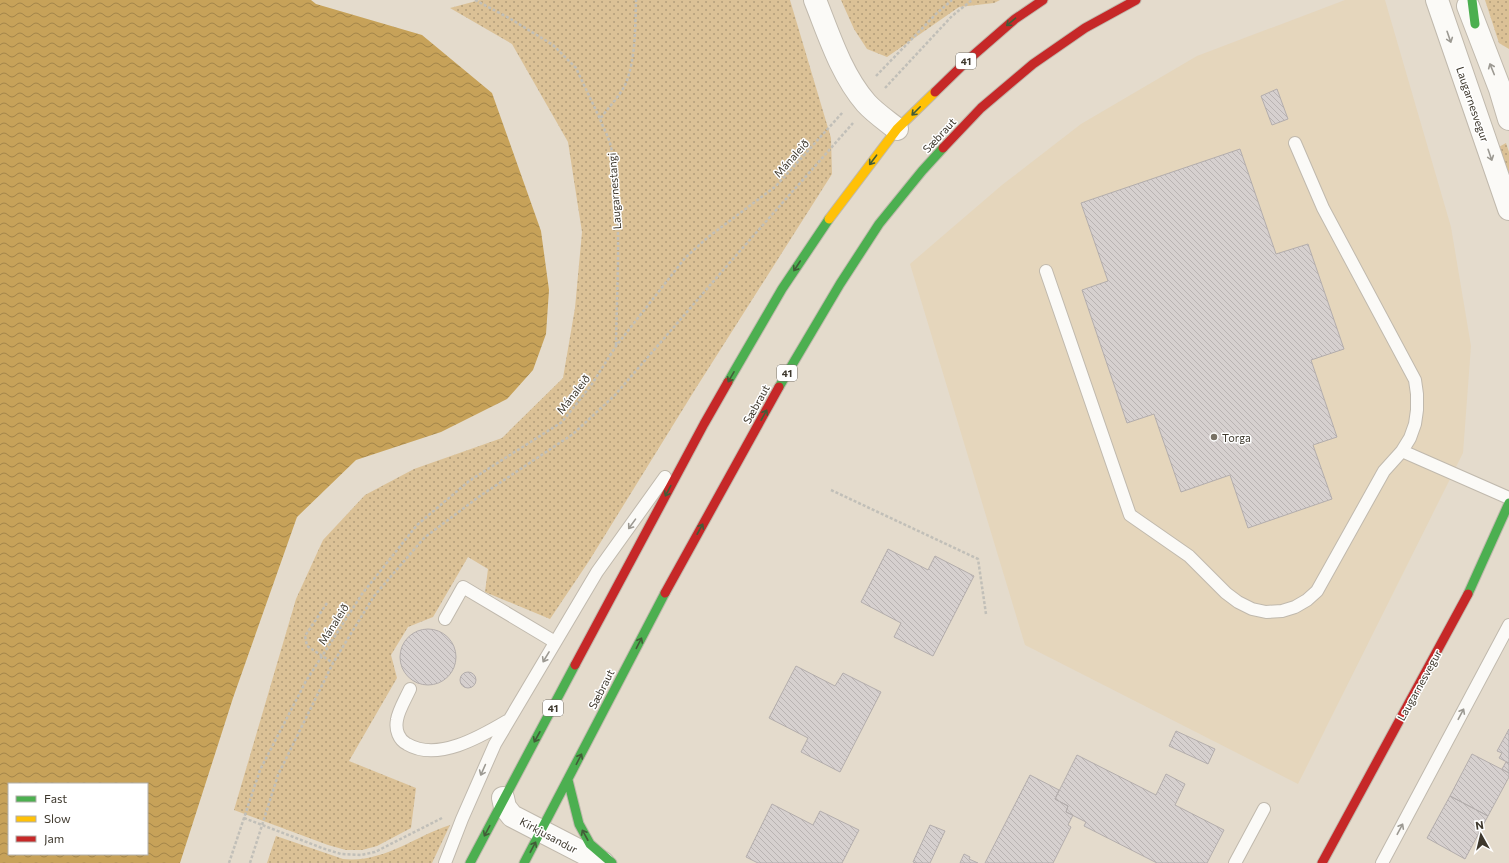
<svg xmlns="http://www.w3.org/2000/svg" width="1509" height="863" viewBox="0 0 1509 863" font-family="Commissioner,sans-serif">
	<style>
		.built { fill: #e5d6bc }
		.green { fill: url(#green-dots) }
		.water { fill: url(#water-waves); fill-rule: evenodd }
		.building { fill: url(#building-back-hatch); stroke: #b3adac }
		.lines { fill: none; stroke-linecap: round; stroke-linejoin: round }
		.lane-casing { stroke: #c0b9ad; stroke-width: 14 }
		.street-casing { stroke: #c0b9ad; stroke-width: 24 }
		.fast-casing { stroke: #c0b9ad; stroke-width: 11 }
		.slow-casing { stroke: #c0b9ad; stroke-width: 11 }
		.jam-casing { stroke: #c0b9ad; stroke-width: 11 }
		.path { stroke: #c1bfb8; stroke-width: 2.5; stroke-dasharray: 3 2; stroke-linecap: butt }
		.lane { stroke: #fbfaf7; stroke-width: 12 }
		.street { stroke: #fbfaf7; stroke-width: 22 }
		.fast { stroke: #4caf50; stroke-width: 9 }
		.slow { stroke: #ffc107; stroke-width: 9 }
		.jam { stroke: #c62828; stroke-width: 9 }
		.oneway { stroke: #425c38 }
		.oneway2 { stroke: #9c9992 }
		.poi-dot { fill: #787165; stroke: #fff; stroke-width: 1.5 }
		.labels { text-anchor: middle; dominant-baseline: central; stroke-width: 3; stroke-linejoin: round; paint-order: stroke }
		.shield { fill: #fff; stroke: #78746c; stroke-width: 1 }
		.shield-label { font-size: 10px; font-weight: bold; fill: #3e382d }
		.street-label { font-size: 11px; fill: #3e382d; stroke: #fff }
		.poi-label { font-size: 11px; fill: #3e382d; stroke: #fff; text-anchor: start }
	</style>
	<defs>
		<pattern id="green-dots" width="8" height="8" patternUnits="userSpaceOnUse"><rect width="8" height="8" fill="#dbc196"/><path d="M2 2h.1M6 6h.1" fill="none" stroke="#b39e7b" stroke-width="1.8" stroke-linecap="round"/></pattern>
		<pattern id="water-waves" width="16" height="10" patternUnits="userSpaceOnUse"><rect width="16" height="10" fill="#c7a259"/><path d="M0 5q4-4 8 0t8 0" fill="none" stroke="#a3854a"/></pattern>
		<pattern id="building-back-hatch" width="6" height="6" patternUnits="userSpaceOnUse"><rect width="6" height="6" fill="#d6d0cf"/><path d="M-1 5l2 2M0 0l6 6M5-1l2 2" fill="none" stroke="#b9b3b2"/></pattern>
	</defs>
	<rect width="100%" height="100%" fill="#e4dbcc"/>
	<!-- built -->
	<path class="built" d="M1345 0H1385L1451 227 1471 346 1463 453 1298 784 1025 645 910 264 1002 185 1081 124 1197 56Z"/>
	<!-- green -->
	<path class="green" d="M480 0H790L831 138 832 174 696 388 589 561 550 619 485 592 488 569 468 557 433 617 408 627 391 655 397 678 349 761 416 788 411 828 377 846 362 850H346L328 845 234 810 296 599 323 540 365 495 414 469 502 438 563 378 575 308 582 232 568 142 512 44 450 8Z
		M841 0H1000L994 3 959 7 887 57 867 49 854 29Z
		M1485 0H1509V49L1499 43Z
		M1506 143 1509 152V184L1497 148Z
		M450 825 432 863H267L276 836 343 859C384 863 413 837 450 825Z"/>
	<!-- water -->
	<path class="water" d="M0 0H311L316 4 422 35 492 93 541 231 549 290 546 334 533 370 507 399 441 432 356 460 297 517 233 698 180 863H0ZM9 784H147V854H9Z"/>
	<!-- building -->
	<path class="building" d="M1277 89 1288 119 1272 125 1261 96Z
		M1240 149 1276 254 1308 244 1344 349 1311 360 1337 437 1313 445 1332 499 1248 528 1230 475 1181 492 1154 414 1127 423 1082 290 1108 281 1081 203Z
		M888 549 928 570 935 556 974 576 933 656 894 637 901 623 861 602Z
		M400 657a28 28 0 1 1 56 0a28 28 0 1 1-56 0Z
		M796 666 835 686 843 673 881 692 840 772 801 752 808 738 769 718Z
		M460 680a8 8 0 1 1 16 0a8 8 0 1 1-16 0Z
		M1509 729V763L1499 758 1502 753 1497 751Z
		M1176 731 1215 749 1208 764 1169 746Z
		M1472 754 1509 773V777L1488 816 1450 796Z
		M1077 755 1156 795 1166 774 1185 784 1175 805 1224 830 1207 863H1157L1084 826 1086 822 1066 812 1068 806 1055 799Z
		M1506 762 1509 763V773L1502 769Z
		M1030 775 1059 790 1055 799 1068 806 1066 812 1073 815 1068 825 1071 827 1053 863H985Z
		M1450 796 1488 816 1465 859 1427 838Z
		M772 804 813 825 820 811 859 830 842 863H758L746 857Z
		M930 825 945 831 930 863H916L913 862Z
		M964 854 970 857 969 859 978 863H960Z"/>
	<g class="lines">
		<defs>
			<path id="lane" d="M1046 271 1130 515 1189 556 1226 593 1238 602 1252 609 1266 612 1282 611 1295 607 1307 600 1317 591 1384 471 1402 451 1410 438 1415 424 1417 410V394L1415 380 1323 208 1295 143
				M1402 451 1509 498
				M445 619 463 587 555 642
				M410 689C406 698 398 711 397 720 395 730 399 740 407 744 437 762 480 737 507 721
				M445 863 462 819 495 744 597 572 665 477
				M1235 863 1264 809
				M1382 863 1509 625"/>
			<path id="street" d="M815 0C829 35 841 74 866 103 875 113 887 121 897 129
				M1437 0 1509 209
				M1468 6 1500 89 1509 119
				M503 798 505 807 512 816 603 863"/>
			<path id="fast" d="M1472 0 1475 24
				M728 382 782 289 829 219
				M779 387 840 284 879 224 922 171 943 148
				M1468 594 1509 503
				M568 780 579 824 590 844 612 863
				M470 863 575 665
				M524 863 665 593"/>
			<path id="slow" d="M829 219 897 129 935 92"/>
			<path id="jam" d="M935 92 969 59 1015 19 1043 0
				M943 148 981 108 1033 64 1085 28 1136 0
				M665 593 779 387
				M575 665 704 424 728 382
				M1322 863 1468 594"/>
		</defs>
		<!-- lane casing -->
		<use href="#lane" class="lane-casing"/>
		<!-- street casing -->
		<use href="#street" class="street-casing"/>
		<!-- fast casing -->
		<use href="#fast" class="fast-casing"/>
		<!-- slow casing -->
		<use href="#slow" class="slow-casing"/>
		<!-- jam casing -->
		<use href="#jam" class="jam-casing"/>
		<!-- path -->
		<path class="path" d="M475 0 509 18 553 45 576 68 600 119
			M876 76 937 13 952 0
			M885 88 952 16 972 0
			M616 345C617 282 622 210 611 147 609 137 603 128 600 119 608 108 620 96 626 83 636 57 635 27 636 0
			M831 490 978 559 986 614
			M327 603 305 636 307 646 333 663
			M244 818 322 848 341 854 361 855 375 852 442 818
			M229 863 260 770 306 681 362 594 417 525 469 481 562 422 592 384 616 346 685 258 707 238 776 186 843 112
			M250 863 278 775 333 663 374 596 424 538 480 496 573 434 615 395 725 268 853 123"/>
		<!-- lane -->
		<use href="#lane" class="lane"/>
		<!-- street -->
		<use href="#street" class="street"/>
		<!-- fast -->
		<use href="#fast" class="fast"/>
		<!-- slow -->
		<use href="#slow" class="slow"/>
		<!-- jam -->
		<use href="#jam" class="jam"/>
	</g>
	<!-- one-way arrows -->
	<defs><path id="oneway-shaft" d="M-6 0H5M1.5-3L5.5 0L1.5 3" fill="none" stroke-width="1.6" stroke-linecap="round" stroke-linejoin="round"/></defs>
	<g class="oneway">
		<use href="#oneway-shaft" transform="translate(1011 22) rotate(140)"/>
		<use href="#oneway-shaft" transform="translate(916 111) rotate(135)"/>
		<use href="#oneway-shaft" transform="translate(873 160) rotate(127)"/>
		<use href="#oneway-shaft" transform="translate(797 266) rotate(123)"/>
		<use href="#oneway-shaft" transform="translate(731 377) rotate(120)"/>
		<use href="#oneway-shaft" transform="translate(764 415) rotate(-61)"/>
		<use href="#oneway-shaft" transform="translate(668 491) rotate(118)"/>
		<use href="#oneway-shaft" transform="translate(700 529) rotate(-61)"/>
		<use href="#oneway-shaft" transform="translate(639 643) rotate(-63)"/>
		<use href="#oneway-shaft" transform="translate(537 737) rotate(119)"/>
		<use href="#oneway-shaft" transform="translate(579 759) rotate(-63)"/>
		<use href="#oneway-shaft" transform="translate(487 831) rotate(118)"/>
		<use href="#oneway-shaft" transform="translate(585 835) rotate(-119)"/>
		<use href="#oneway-shaft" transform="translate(533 847) rotate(-62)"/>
	</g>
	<g class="oneway2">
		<use href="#oneway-shaft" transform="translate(1449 37) rotate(71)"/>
		<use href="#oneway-shaft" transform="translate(1492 69) rotate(-112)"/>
		<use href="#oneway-shaft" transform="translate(1490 155) rotate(71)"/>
		<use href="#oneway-shaft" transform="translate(632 524) rotate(126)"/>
		<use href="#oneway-shaft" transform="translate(546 657) rotate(121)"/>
		<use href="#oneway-shaft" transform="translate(1461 714) rotate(-62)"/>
		<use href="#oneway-shaft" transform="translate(483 770) rotate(114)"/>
		<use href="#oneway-shaft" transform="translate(1400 829) rotate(-62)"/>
	</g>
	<!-- markers -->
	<circle class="poi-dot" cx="1214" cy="437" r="4"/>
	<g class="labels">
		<!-- shield labels -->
		<g class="shield">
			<rect x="956" y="53" width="20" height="16" rx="3"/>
			<rect x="777" y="365" width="20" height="16" rx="3"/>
			<rect x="543" y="700" width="20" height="16" rx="3"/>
		</g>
		<g class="shield-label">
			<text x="966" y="61">41</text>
			<text x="787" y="373">41</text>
			<text x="553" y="708">41</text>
		</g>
		<!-- street labels -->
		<g class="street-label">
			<text transform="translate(1473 104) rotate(71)">Laugarnesvegur</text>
			<text transform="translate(939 135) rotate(-47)">Sæbraut</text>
			<text transform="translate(791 158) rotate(-48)">Mánaleið</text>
			<text transform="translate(614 191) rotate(-94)">Laugarnestangi</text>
			<text transform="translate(573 394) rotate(-52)">Mánaleið</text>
			<text transform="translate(756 404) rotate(-61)">Sæbraut</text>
			<text transform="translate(333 624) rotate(-57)">Mánaleið</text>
			<text transform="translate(1419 685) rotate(-61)">Laugarnesvegur</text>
			<text transform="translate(601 689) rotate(-63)">Sæbraut</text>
			<text transform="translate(549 835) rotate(28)">Kirkjusandur</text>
		</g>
		<!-- poi labels -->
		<g class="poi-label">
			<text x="1222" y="437">Torga</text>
		</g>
	</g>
	<!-- legend -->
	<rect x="8" y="783" width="140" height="72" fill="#ffffff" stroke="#b2afab"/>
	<rect x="16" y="796" width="20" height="6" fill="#4caf50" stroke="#b2afab"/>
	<text x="44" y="803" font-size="12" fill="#3e382d">Fast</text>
	<rect x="16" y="816" width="20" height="6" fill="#ffc107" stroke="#b2afab"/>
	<text x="44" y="823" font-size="12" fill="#3e382d">Slow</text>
	<rect x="16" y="836" width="20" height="6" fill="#c62828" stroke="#b2afab"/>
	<text x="44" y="843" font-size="12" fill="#3e382d">Jam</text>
	<!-- north arrow -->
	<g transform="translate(1481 835) rotate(352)" stroke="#ffffff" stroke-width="3" paint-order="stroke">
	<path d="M0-3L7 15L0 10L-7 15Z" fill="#3e382d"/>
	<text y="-6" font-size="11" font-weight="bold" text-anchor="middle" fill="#3e382d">N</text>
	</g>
</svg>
